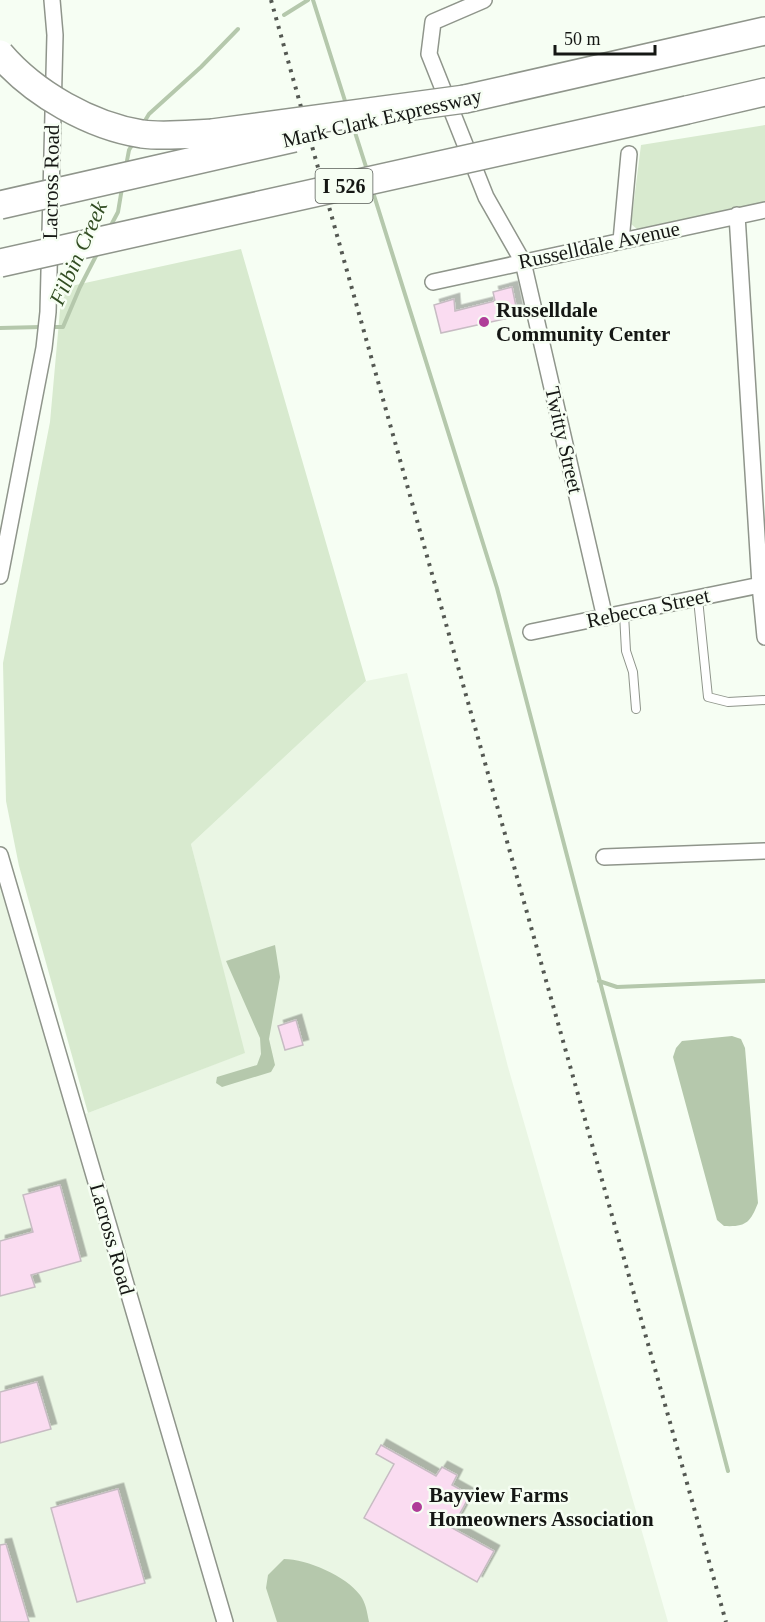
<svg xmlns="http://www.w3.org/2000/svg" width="765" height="1622" viewBox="0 0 765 1622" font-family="Georgia,serif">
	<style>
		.built { fill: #eaf6e4 }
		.green { fill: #d8eacf }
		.water { fill: #b5c8ac }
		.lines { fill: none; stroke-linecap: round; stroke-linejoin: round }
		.stream { stroke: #b5c8ac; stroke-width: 4 }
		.building { fill: #fadcf1; stroke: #c7bcc3; stroke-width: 1.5; filter: url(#shadow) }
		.lane-casing { stroke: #8f958b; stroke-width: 10 }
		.street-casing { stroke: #8f958b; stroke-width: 18 }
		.highway-casing { stroke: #8f958b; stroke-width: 30 }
		.lane { stroke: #fff; stroke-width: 8 }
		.street { stroke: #fff; stroke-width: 15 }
		.highway { stroke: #fff; stroke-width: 27 }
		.rail { stroke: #545852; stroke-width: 4; stroke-dasharray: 3 6; stroke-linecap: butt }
		.highway-bridge-casing { stroke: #8f958b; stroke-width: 30; stroke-linecap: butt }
		.highway-bridge { stroke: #fff; stroke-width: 27 }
		.poi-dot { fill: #af3d98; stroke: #f6fef3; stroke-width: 2 }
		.labels { text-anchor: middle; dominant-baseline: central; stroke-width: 5; stroke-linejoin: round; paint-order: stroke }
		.shield { fill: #f6fef3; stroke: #585c57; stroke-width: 1.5 }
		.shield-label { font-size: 20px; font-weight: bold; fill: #151714 }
		.street-label { font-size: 21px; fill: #151714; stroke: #f6fef3 }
		.poi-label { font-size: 21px; font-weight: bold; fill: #151714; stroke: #f6fef3; text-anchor: start }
		.water-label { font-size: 22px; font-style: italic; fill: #324d23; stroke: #f6fef3 }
	</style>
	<defs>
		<filter id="shadow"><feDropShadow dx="5.5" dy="-5.5" stdDeviation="0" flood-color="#0004"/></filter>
	</defs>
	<rect width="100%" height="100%" fill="#f6fef3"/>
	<!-- built -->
	<path class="built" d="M407 673 508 1067 668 1622H0V855L76 1116 88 1113 244 1053 191 844 366 681Z"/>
	<!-- green -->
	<path class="green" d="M765 125V202L637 229 631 224 641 145Z
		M241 249 366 681 191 844 245 1053 88 1113 19 866 6 801 3 663 50 422 62 288Z"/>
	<!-- water -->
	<path class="water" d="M275 945 280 977 269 1039 275 1065 271 1072 222 1087 216 1083 217 1077 257 1065 261 1054 260 1038 226 961Z
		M732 1036 741 1039 745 1048 758 1203C750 1223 746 1227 724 1226L717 1220 673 1057 676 1048 682 1041Z
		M284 1559C307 1559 346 1576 360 1595 366 1603 367 1612 369 1622H277L266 1588 268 1575Z"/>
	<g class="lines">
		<!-- stream -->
		<path class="stream" d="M313 0 346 104
			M284 15 308 0
			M352 123 367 170
			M143 124 149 114 201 67 238 29
			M126 166 129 150 134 142
			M372 189 497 588 728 1471
			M109 229 118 212 122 188
			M49 327H63L80 287 98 252
			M0 328 41 327
			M599 981 617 987 765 981"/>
	</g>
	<!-- building -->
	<path class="building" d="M512 287 518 316 441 333 434 305 454 299 455 311 495 301 493 292Z
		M296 1020 303 1045 285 1050 278 1026Z
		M60 1185 81 1261 31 1275 35 1287 0 1296V1241L33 1232 23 1195Z
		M37 1382 51 1429 0 1443V1392Z
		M381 1445 436 1476 442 1467 457 1475 452 1485 470 1495 452 1528 494 1551 477 1582 364 1518 394 1464 376 1454Z
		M118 1489 145 1583 77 1602 51 1508Z
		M6 1544 29 1622H0V1545Z"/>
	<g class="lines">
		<defs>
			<path id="lane" d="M698 599 708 697 728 702 765 700
				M624 614 626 651 633 672 636 709"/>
			<path id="street" d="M484 0 433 22 429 54 486 197 523 262 605 618
				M737 215 760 585 765 637
				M621 241 629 154
				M433 282 765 210
				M0 576 44 348 48 312 55 35 52 0
				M531 632 765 584
				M0 855 225 1622
				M604 857 765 851"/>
			<path id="highway" d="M465 99 765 31
				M687 110 765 92"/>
		</defs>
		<!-- lane casing -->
		<use href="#lane" class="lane-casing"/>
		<!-- street casing -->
		<use href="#street" class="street-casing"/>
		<!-- highway casing -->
		<use href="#highway" class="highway-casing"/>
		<!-- lane -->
		<use href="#lane" class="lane"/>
		<!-- street -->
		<use href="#street" class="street"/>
		<!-- highway -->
		<use href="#highway" class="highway"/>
		<!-- rail -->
		<path class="rail" d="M271 0 726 1622"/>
		<defs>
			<path id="highway-bridge" d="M0 54C34 94 91 126 142 134 165 137 189 134 212 133L465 99
				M0 205 294 138
				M0 263 687 110"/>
		</defs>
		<!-- highway-bridge casing -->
		<use href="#highway-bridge" class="highway-bridge-casing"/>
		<!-- highway-bridge -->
		<use href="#highway-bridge" class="highway-bridge"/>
	</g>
	<!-- markers -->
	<g class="poi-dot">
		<circle cx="484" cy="322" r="6"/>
		<circle cx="417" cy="1507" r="6"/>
	</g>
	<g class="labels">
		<!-- shield labels -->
		<rect class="shield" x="315.5" y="169" width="57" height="34" rx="4.5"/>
		<g class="shield-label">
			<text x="344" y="186">I 526</text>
		</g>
		<!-- street labels -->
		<g class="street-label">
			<text transform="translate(382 118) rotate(-13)">Mark Clark Expressway</text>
			<text transform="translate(51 182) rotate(-89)">Lacross Road</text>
			<text transform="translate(599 245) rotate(-12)">Russelldale Avenue</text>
			<text transform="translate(564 440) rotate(77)">Twitty Street</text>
			<text transform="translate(648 608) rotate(-12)">Rebecca Street</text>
			<text transform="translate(112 1239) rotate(74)">Lacross Road</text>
		</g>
		<!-- poi labels -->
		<g class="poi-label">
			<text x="496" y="310">Russelldale<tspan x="496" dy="24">Community Center</tspan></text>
			<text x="429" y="1495">Bayview Farms<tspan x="429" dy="24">Homeowners Association</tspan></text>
		</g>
		<!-- water labels -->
		<g class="water-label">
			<text transform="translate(78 253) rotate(-66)">Filbin Creek</text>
		</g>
	</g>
	<!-- scale -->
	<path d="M555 45v9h100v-9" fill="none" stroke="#151714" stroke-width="3"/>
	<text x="564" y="45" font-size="18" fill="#151714" stroke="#f6fef3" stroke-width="4.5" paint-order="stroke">50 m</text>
</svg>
